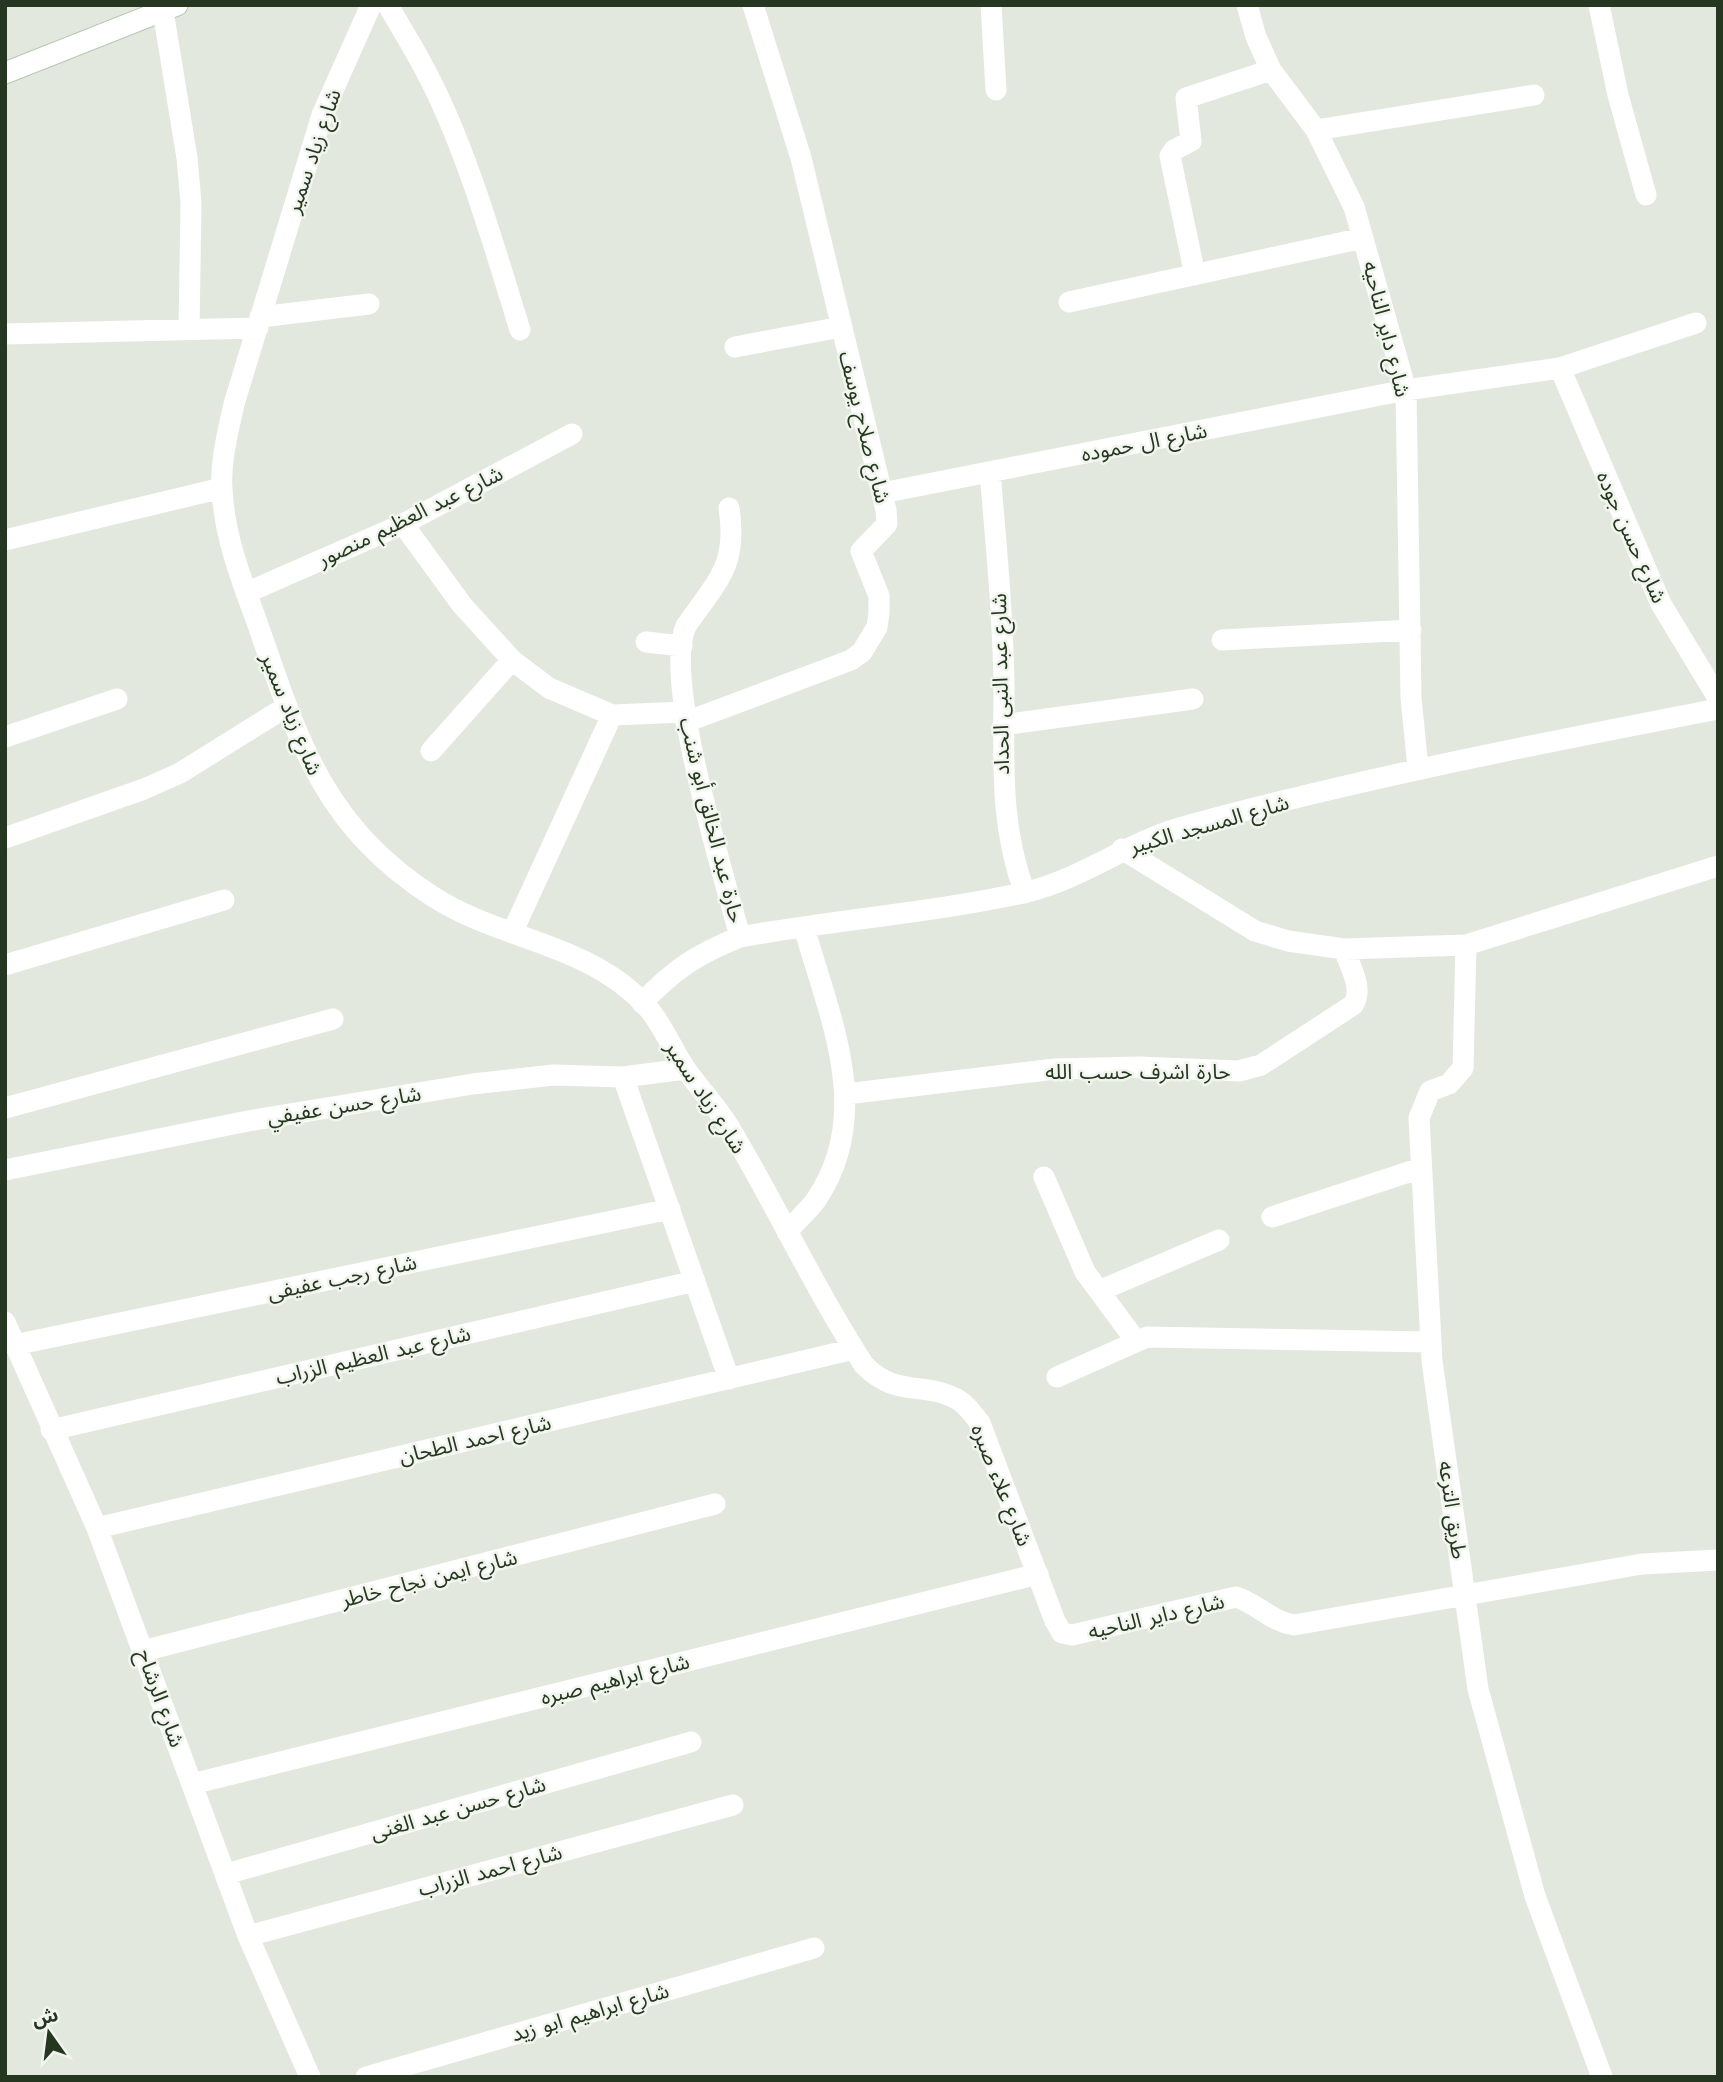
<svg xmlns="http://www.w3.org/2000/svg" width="1723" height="2082" viewBox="0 0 1723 2082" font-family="'Work Sans','Noto Sans Arabic',sans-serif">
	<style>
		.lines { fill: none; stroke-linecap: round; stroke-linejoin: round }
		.secondary-casing { stroke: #b8c7b2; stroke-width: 23 }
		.street { stroke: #fff; stroke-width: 21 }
		.secondary { stroke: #fff; stroke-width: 21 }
		.labels { text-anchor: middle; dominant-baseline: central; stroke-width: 5; stroke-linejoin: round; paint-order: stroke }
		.street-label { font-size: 21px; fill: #253720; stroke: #f1f5ee }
	</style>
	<rect width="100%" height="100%" fill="#e2e8de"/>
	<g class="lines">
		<defs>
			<path id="secondary" d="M5 73 177 5"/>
		</defs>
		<!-- secondary casing -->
		<use href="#secondary" class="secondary-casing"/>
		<!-- street -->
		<path class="street" d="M371 5 322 115 234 404C228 432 220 461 222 489 224 536 242 581 258 625 298 741 324 826 432 896 501 941 591 943 648 1008 664 1027 673 1051 687 1071 700 1089 716 1106 728 1125 775 1203 814 1288 864 1365 896 1398 923 1381 957 1399 966 1404 973 1414 980 1423L1055 1621 1062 1633 1072 1635 1236 1597C1258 1604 1270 1621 1294 1625L1642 1564 1718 1560
			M388 5C399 25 412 45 423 66 465 143 494 246 520 330
			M991 5 996 90
			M1247 5 1256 37 1271 70 1316 130 1354 207 1406 390 1411 698 1418 768
			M1599 5 1618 95 1646 195
			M163 11 187 158 191 203 189 330
			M1316 130 1534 95
			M1195 275 1170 156 1174 150 1191 141 1186 98 1271 70
			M1069 302 1363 238
			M260 317 369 304
			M5 334 258 328
			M735 347 841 327
			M1560 368 1661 604 1718 698
			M990 472C996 543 1003 615 1004 686 1004 758 999 824 1025 893
			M882 493 1406 390 1560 368 1696 323
			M729 508C738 566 717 581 686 626 662 678 724 875 740 937
			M403 524 462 605 512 660 549 688 612 715 685 712
			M5 540 222 488
			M246 593 403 524 572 434
			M1222 640 1411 630
			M646 642 682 646
			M686 722 851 660 862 652 877 627 879 613V596L861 551 887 524 886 510 801 158 753 5
			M1003 725 1193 699
			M5 737 117 699
			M431 751 512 660
			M5 838 144 789 180 773 286 707
			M1122 849 1255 931 1288 941 1344 949 1466 945 1718 866
			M513 931 612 715
			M1466 945 1463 1068 1449 1084 1430 1091 1419 1118 1432 1361 1478 1689 1535 1896 1602 2077
			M5 965 224 900
			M642 1003C673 970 697 954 740 937 834 920 930 913 1023 893 1078 881 1125 844 1179 828 1357 779 1537 744 1718 709
			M623 1077 729 1379
			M846 1094 1055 1069 1139 1067 1239 1071 1261 1065 1353 1005C1364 989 1350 967 1344 949
			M5 1108 333 1019
			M5 1170 248 1121 473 1084 553 1075 623 1077 685 1069
			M1044 1177 1085 1272 1136 1341
			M1272 1217 1421 1168
			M787 1232C796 1221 808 1211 816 1200 875 1113 829 1017 804 927
			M1099 1291 1219 1240
			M5 1322 97 1528 248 1936 310 2077
			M14 1345 670 1209
			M1057 1377 1147 1337 1431 1342
			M51 1430 695 1281
			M97 1528 854 1349
			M143 1651 715 1504
			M192 1784 1038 1574
			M226 1874 691 1742
			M248 1936 733 1805
			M366 2077 814 1948"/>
		<!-- secondary -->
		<use href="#secondary" class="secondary"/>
	</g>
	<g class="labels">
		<!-- street labels -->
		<g class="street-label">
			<text transform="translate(313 151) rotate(-71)">شارع زياد سمير</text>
			<text transform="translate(1387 329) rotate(76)">شارع داير الناحيه</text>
			<text transform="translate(865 427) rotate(76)">شارع صلاح يوسف</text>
			<text transform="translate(1144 442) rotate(-11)">شارع ال حموده</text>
			<text transform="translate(410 516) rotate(-26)">شارع عبد العظيم منصور</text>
			<text transform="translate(1632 537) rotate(66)">شارع حسن جوده</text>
			<text transform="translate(1000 684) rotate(-91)">شارع عبد النبى الحداد</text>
			<text transform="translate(292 714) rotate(68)">شارع زياد سمير</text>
			<text transform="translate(712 820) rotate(76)">حارة عبد الخالق أبو شنب</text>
			<text transform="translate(1209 824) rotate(-16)">شارع المسجد الكبير</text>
			<text x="1138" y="1071">حارة اشرف حسب الله</text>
			<text transform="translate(706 1097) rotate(57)">شارع زياد سمير</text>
			<text transform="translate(344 1105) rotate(-9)">شارع حسن عفيفي</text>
			<text transform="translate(342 1277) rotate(-12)">شارع رجب عفيفى</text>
			<text transform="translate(373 1355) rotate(-13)">شارع عبد العظيم الزراب</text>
			<text transform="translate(475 1439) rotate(-13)">شارع احمد الطحان</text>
			<text transform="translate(1002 1485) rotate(68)">شارع علاء صبره</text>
			<text transform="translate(1453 1510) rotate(82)">طريق الترعه</text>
			<text transform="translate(429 1578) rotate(-14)">شارع ايمن نجاح خاطر</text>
			<text transform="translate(1156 1616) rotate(-13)">شارع داير الناحيه</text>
			<text transform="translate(615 1679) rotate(-14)">شارع ابراهيم صبره</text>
			<text transform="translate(161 1698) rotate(70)">شارع الرشاح</text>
			<text transform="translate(458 1808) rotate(-16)">شارع حسن عبد الغنى</text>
			<text transform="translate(490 1870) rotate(-15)">شارع احمد الزراب</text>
			<text transform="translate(590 2012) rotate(-16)">شارع ابراهيم ابو زيد</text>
		</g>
	</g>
	<!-- border -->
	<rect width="1723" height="2082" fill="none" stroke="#253720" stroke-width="14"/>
	<!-- north arrow -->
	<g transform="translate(49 2033) rotate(346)" stroke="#f1f5ee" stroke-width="5" paint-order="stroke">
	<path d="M0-5L12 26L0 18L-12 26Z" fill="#253720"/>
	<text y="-10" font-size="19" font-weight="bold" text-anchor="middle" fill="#253720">ش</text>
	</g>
</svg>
